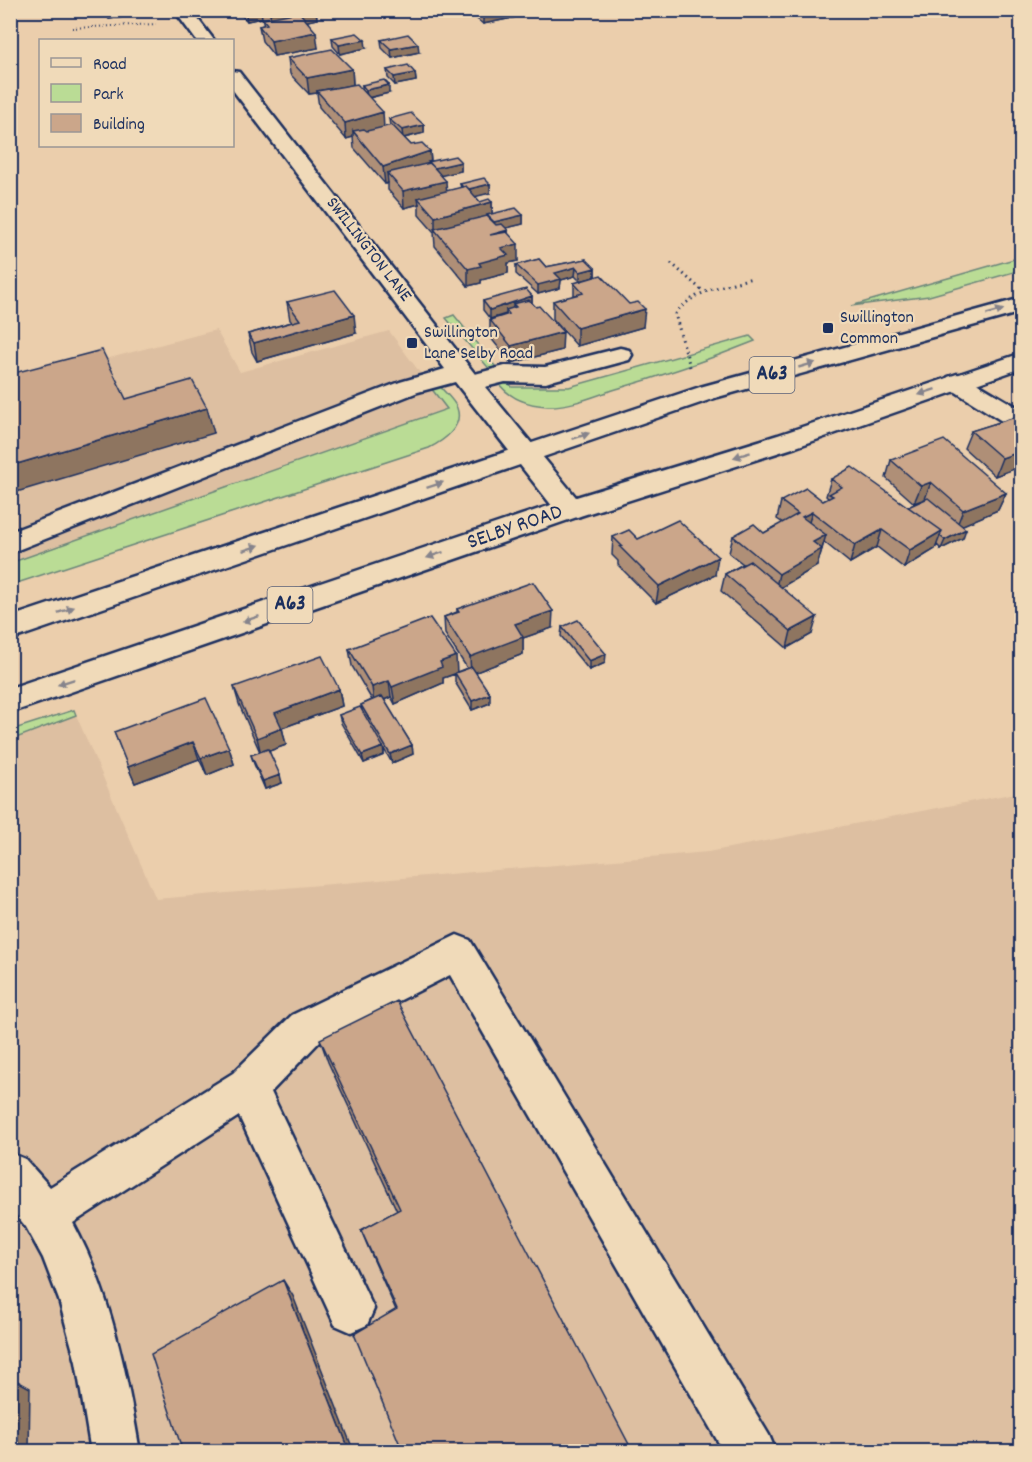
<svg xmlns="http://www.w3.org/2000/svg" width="1032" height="1462" viewBox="0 0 1032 1462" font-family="Dekko,sans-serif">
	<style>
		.built { fill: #ddbfa1 }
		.green { fill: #badc95; stroke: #6a867a; stroke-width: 1.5 }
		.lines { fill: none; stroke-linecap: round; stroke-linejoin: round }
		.minor-casing { stroke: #1b2f5e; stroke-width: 5 }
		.highway-casing { stroke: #1b2f5e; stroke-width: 5 }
		.path-far1 { stroke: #1b2f5e; stroke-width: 2; stroke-dasharray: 1 3; stroke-linecap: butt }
		.path { stroke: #1b2f5e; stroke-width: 3; stroke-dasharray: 1.5 4; stroke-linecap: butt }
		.minor { fill: #f0dab9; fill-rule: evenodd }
		.highway { fill: #f0dab9; fill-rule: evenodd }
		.wall { fill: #af8f77; stroke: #1b2f5e; stroke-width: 1.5 }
		.shaded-wall { fill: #8e7461; stroke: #1b2f5e; stroke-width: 1.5 }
		.building { fill: #cba68a; stroke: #1b2f5e; stroke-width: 1.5 }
		.oneway { fill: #86848c }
		.poi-dot { fill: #1b2f5e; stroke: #f0dab9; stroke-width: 2 }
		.labels { text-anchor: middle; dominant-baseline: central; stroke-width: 4.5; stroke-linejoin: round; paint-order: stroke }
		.far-street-label { font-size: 18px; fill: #1b2f5e; stroke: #f0dab9 }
		.far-poi-label { font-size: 18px; fill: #1b2f5e; stroke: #f0dab9; text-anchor: start }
		.shield { fill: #f0dab9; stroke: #5b6279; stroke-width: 1.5 }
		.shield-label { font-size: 21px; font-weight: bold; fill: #1b2f5e }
		.street-label { font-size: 22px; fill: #1b2f5e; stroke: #f0dab9 }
	</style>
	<rect width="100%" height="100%" fill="#ebceac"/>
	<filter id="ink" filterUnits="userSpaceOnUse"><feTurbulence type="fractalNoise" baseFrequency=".0167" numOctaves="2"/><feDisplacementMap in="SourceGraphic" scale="12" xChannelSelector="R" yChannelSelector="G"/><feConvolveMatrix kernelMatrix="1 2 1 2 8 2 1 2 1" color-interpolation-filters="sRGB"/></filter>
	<g filter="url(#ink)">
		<!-- built -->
		<path class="built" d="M216 330 240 372 389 331 447 409 11 563V384Z
			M76 715 156 899 708 852 1021 792V1451L11 1452V740Z"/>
		<!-- green -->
		<path class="green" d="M1021 257V270L929 296 851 306Z
			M454 315 499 371 492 372 446 318Z
			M750 336 755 341C708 360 662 376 613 390 592 397 569 407 547 406 526 405 508 398 496 380L504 378 512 387H569Z
			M439 385C444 392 454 400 457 408 464 427 443 441 429 448L11 585 10 563 447 409 431 388Z
			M74 710 76 715 11 740V730Z"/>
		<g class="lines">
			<defs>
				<path id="minor" d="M174 10H191L214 40H196Z
					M232 71 239 72 475 374 505 366 545 367 620 348 629 350 632 355 629 360 555 380 546 383 505 382 485 387 580 502 584 509 580 516 570 518 560 516 455 382 418 392 10 553V532L400 382 445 369 232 89Z
					M957 374 966 377 1022 410V430L1013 428 948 387 944 382 948 377Z
					M457 935 470 940 769 1435 776 1452H724L450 975 320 1041 271 1092 374 1309 367 1325 351 1332 335 1325 239 1116 73 1223C111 1293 127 1374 140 1452H91L76 1362 59 1300 43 1258 26 1227 10 1207V1153L25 1159 50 1187 233 1073 292 1015Z"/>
				<path id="highway" d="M1022 298V312L718 397 10 640V617L700 387Z
					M1022 353V368L796 447 580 516 10 713V688L560 502 778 435Z"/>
			</defs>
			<!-- minor casing -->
			<use href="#minor" class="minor-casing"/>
			<!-- highway casing -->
			<use href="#highway" class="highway-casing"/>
			<!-- path-far1 -->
			<path class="path-far1" d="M72 28 156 24"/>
			<!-- path -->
			<path class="path" d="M671 263 704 292
				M690 367 675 314C694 290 724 286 752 278"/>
			<!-- minor -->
			<use href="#minor" class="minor"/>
			<!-- highway -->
			<use href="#highway" class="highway"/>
		</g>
		<!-- wall -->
		<path class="wall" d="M103 10H138L139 15 109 19Z
			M232 10H316L317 19 307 21 318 48 274 56 262 41 259 26 264 25 262 18 247 21 242 16V14L236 15Z
			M466 10H536V13L483 24Z
			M332 38 366 48 340 54 333 46Z
			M381 40 419 52 392 58 382 48Z
			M288 58 352 69 353 85 362 90V85L389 93 369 98 384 127 390 126 389 119 424 125V133L404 138 411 145 430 151 431 161 461 162V171L441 175 447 191 461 188 460 184H490V193L475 196 480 202H492V214L523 215V224L506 228 508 230V233L518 261 508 263V273L481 280V283L468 286 435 246 434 232 419 215V204L404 208 388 190V183L385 184 354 148 353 137 346 139 319 107 317 93 309 94 290 74Z
			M387 70 415 73 416 81 395 85 388 78Z
			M539 259 546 267 586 259 595 268V277L580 281 575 276 561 280 560 288 538 294 516 274V265Z
			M574 283 629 304 643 327 577 346 553 319V301L574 296Z
			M532 296V303L562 350 511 363 490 337V320L506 315V314L490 319 483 310V301Z
			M287 302 356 333 257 361 252 352 248 334 292 322 290 320Z
			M1022 415V466L995 476 964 448 971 431Z
			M891 460 1006 493 998 510 962 525 963 538 941 549 937 545 935 549 904 568 877 547 850 563 824 542 817 566 781 587 812 634 787 648 721 591 725 574 743 564 729 553 733 536 764 533 783 523 777 519 781 501H823L828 499V498L826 496 831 479 908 507 924 500 914 503 886 478Z
			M613 537 638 539 715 575 656 603 618 565V561L612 555Z
			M457 609 552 628 523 638V654L476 672 490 703 472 710 455 682V674L443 678V683L395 704 391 697 384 700 412 745 413 754 392 763 384 749V755L364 763 341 723 339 715 362 710 361 705 372 700 352 666 349 649 457 672 467 668 445 634 444 617 457 612Z
			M562 627 605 663 589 670 561 636Z
			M234 687 339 689 342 706 282 728 286 745 269 751 282 783 265 789 254 764 251 755 260 752 239 704Z
			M114 732 229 748 234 764 207 775 199 759 135 783Z
			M320 1039 633 1452 396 1310 368 1247 361 1230 397 1211 328 1062Z"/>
		<!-- shaded-wall -->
		<path class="shaded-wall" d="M107 10H138L139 15 109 19Z
			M236 10H241L242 14 236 15Z
			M245 10H261L262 18 247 21Z
			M283 10H316L317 19 272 29 270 13Z
			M483 10H536V13L483 24Z
			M316 32 318 48 274 56 271 41Z
			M365 40 366 48 340 54 339 45Z
			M418 44 419 52 392 58 391 49Z
			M352 69 353 85 317 91V93L309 94 307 78Z
			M415 73 416 81 395 85 394 77Z
			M389 85V93L367 98 366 90Z
			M383 112 384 129 357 136 353 131V137L346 139 345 123Z
			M424 125V133L403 138 402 130Z
			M430 151 431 165 428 169 387 173 388 183 385 184 383 167Z
			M461 162V171L435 177 434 168Z
			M446 181 447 197 418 198 419 204 404 208 403 191Z
			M490 184V193L466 199V190Z
			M492 202V219L435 231V217Z
			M523 215V224L494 231V222Z
			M508 230V246L518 244V261L508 263V273L481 280V283L468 286V269L479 263 490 235Z
			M576 267 575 276 561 280 560 288 538 294V285L555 273Z
			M595 268V277L580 281V272Z
			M532 296V305L516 307 513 304V311L506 310V314L490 319V310Z
			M645 309 643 327 577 346V328Z
			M354 315 356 333 257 361 254 343Z
			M563 332 562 350 511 363V346Z
			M207 408 214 433 10 494V466Z
			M1022 451V466L995 476 1002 458Z
			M931 482 925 499 914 503 921 486Z
			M1006 493 998 510 956 528 963 510Z
			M812 512 807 529 802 517Z
			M966 529 963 538 941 549 945 540Z
			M882 530 877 547 850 563 855 545Z
			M942 531 935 549 904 568 910 550Z
			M826 535 817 566 775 591 779 574 813 542Z
			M718 557 715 575 656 603 659 586Z
			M553 611 552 628 523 638V654L471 674 470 657 515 624Z
			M817 617 812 634 787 648 791 631Z
			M606 654 605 663 589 670V661Z
			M456 656 457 673 443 678V683L395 704 392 687 440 662Z
			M389 681 391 697 374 704 372 687Z
			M339 689 342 706 279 729 275 713Z
			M490 694V703L472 710V701Z
			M282 728 286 745 261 754 257 738Z
			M193 742 199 759 135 783 128 767Z
			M412 745 413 754 392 763 390 754Z
			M383 747 384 755 364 763 362 755Z
			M229 748 234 764 207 775 201 758Z
			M280 775 282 783 265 789 263 781Z
			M283 1280 293 1296 354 1452H350Z
			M10 1377 30 1388 29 1452H10Z"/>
		<!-- building -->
		<path class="building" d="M267 10H283L270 13Z
			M299 12 316 32 271 41 259 26 267 24 263 19Z
			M357 33 365 40 339 45 332 38Z
			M408 34 418 44 391 49 381 40Z
			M332 49 352 69 307 78 288 58Z
			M408 65 415 73 394 77 387 70Z
			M384 80 389 85 366 90 362 85Z
			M357 84 383 112 345 123 317 91Z
			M411 113 424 125 402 130 389 119Z
			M392 125 411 145 422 143 430 151 383 167 353 131 364 129 367 131Z
			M455 156 461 162 435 168 428 162Z
			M430 163 446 181 403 191 387 173Z
			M484 178 490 184 469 189 466 186 463 187 460 184Z
			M466 186 480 202 489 199 492 202 435 217 418 198Z
			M516 208 523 215 494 222 487 215Z
			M487 216 496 225 502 224 508 230 490 235 507 232 518 244 501 248 508 255 479 263 481 266 468 269 434 229Z
			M539 259 546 267 586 259 595 268 580 272 576 267 555 273 561 279 538 285 516 265Z
			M601 275 629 304 638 302 645 309 577 328 553 301 583 293 574 283Z
			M526 289 532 296 490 310 483 301Z
			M335 290 354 315 254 343 248 334 300 320 287 302Z
			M529 300 536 307 539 306 563 332 511 346 490 320 509 314 506 310 516 307 513 304Z
			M102 350 126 399 192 380 207 408 10 466V374Z
			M1022 415V451L1002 458 971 431Z
			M944 440 1006 493 963 510 931 482 921 486 891 460Z
			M852 467 942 531 910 550 882 530 855 545 812 512 802 517 826 535 813 542 822 549 779 574 733 536 754 524 764 533 798 514 781 501 806 488 823 501 833 496 829 494 842 487 831 479Z
			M928 498 966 529 945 540 940 536 942 531 908 507Z
			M678 520 718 557 659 586 620 547 622 546 613 537 629 530 638 539Z
			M750 561 817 617 791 631 725 574Z
			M533 582 553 611 515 624 523 637 470 657 444 617 459 612 457 609Z
			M430 618 456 656 440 662 442 667 392 687 389 681 372 687 349 649Z
			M578 620 606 654 589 661 562 627Z
			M322 656 339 689 275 713 282 728 257 738 234 687Z
			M472 667 490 694 472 701 455 673Z
			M382 696 412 745 390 754 361 705Z
			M206 698 229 748 201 758 193 742 128 767 114 732Z
			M360 707 383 747 362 755 339 715Z
			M268 749 280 775 263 781 251 755Z
			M397 1001 633 1452H403L354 1334 397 1309 361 1230 400 1209 320 1039Z
			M283 1280 350 1452H183L151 1354Z"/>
		<!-- one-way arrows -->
		<defs><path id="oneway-solid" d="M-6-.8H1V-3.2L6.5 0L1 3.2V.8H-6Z" transform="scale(1.5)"/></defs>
		<g class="oneway">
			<use href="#oneway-solid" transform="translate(995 312) rotate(-16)"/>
			<use href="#oneway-solid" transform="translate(807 365) rotate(-16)"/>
			<use href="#oneway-solid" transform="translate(927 392) rotate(161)"/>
			<use href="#oneway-solid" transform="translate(581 436) rotate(-19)"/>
			<use href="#oneway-solid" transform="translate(742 455) rotate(163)"/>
			<use href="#oneway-solid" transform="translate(435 485) rotate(-19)"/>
			<use href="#oneway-solid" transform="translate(251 548) rotate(-19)"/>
			<use href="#oneway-solid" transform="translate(435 555) rotate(161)"/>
			<use href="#oneway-solid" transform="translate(66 610) rotate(-19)"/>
			<use href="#oneway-solid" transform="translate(251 619) rotate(161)"/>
			<use href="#oneway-solid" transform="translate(66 682) rotate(161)"/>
		</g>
	</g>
	<!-- markers -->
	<g class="poi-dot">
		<rect x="822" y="322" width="12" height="12" rx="3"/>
		<rect x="406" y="337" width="12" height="12" rx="3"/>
	</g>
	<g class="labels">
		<!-- far-street labels -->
		<g class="far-street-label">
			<text transform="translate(368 250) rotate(52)">SWILLINGTON LANE</text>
		</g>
		<!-- far-poi labels -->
		<g class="far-poi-label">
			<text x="840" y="318">Swillington<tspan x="840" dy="21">Common</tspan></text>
			<text x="424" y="333">Swillington<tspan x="424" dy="21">Lane Selby Road</tspan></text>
		</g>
		<!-- shield labels -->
		<g class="shield">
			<rect x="749.5" y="357" width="45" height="36" rx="4.5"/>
			<rect x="267.5" y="587" width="45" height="36" rx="4.5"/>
		</g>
		<g class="shield-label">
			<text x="772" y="375">A63</text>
			<text x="290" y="605">A63</text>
		</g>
		<!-- street labels -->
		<g class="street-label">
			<text transform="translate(515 528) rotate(-19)">SELBY ROAD</text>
		</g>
	</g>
	<!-- margin -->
	<rect width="1032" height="1462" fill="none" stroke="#f0dab9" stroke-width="36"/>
	<rect x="18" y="18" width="996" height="1426" fill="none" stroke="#1b2f5e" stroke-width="2" filter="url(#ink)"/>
	<!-- legend -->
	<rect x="39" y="39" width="195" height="108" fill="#f0dab9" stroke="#9b9695" stroke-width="1.5"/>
	<rect x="51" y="58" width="30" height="9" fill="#f0dab9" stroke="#9b9695" stroke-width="1.5"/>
	<text x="93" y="69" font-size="18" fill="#1b2f5e">Road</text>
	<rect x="51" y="84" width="30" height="18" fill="#badc95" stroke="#9b9695" stroke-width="1.5"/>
	<text x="93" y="99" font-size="18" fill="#1b2f5e">Park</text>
	<rect x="51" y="114" width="30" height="18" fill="#cba68a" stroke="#9b9695" stroke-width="1.5"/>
	<text x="93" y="129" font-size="18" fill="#1b2f5e">Building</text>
</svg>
